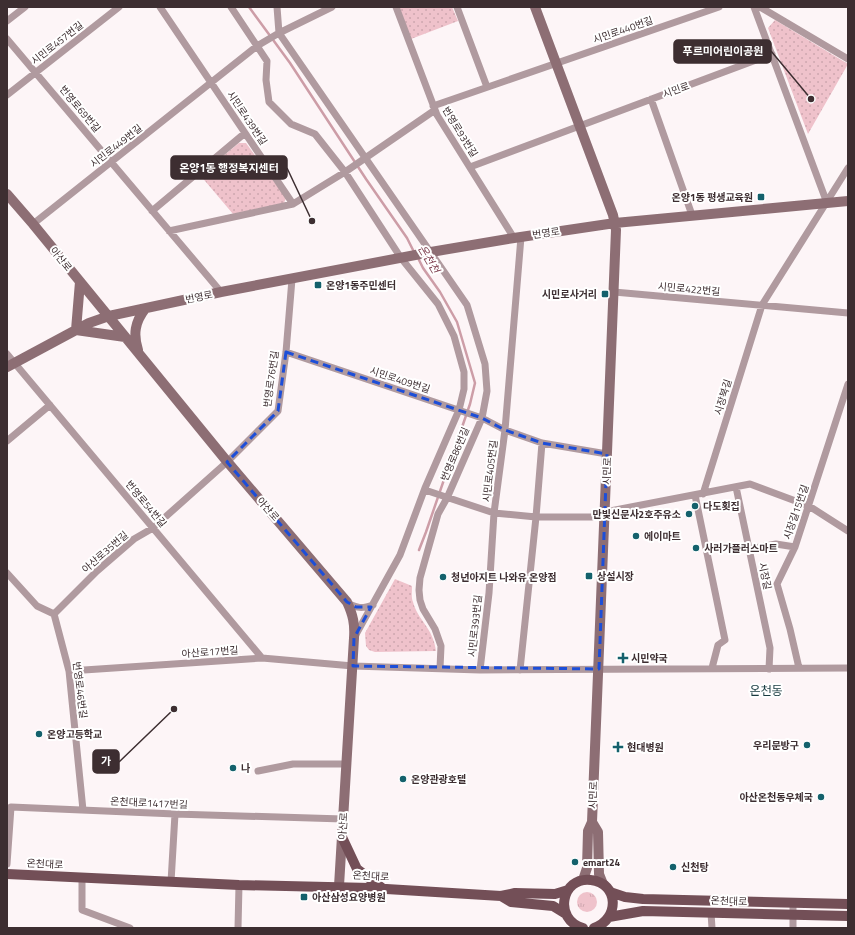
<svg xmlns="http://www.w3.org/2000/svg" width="855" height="935" viewBox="0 0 855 935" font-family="'Titillium Web','Noto Sans KR',sans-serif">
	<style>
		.grass { fill: url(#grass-tufts) }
		.park { fill: url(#park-dots) }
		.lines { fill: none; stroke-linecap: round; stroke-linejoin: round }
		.stream { stroke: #cd9da7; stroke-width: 2.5 }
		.street { stroke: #b09a9f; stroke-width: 7 }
		.secondary { stroke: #8d6e74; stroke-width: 10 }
		.primary { stroke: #734f57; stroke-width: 10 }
		.marked { fill: none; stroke: #1d4ed8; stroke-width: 3; stroke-dasharray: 8 5; stroke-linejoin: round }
		.poi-dot { fill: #14616c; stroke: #fff; stroke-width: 1.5 }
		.labels { text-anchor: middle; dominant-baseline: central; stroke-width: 4; stroke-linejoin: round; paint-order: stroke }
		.street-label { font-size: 10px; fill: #3d2e31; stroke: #fff }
		.poi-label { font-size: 10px; font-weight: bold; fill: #3d2e31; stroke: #fff; text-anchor: start }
		.water-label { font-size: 11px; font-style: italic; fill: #7f4050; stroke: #fff }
		.quarter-label { font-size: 12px; fill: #183a3f; stroke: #fff }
		.leader { fill: none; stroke: #3d2e31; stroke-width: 1.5 }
		.callout-dot { fill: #3d2e31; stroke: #fff; stroke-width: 1.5 }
		.callout { fill: #3d2e31; stroke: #3d2e31; stroke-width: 1.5 }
		.callout-label { font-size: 11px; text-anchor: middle; font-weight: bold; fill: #fff }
	</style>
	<defs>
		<pattern id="grass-tufts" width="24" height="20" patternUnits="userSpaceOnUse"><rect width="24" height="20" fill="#efc2cb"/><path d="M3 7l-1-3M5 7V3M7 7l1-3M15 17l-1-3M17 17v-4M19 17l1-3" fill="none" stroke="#cea7af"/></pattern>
		<pattern id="park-dots" width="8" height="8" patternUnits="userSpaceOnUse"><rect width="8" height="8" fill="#efc2cb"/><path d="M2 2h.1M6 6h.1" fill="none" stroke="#cea7af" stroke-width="1.8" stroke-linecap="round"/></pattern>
	</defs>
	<rect width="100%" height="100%" fill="#fdf5f7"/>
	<!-- grass -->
	<path class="grass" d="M577 902a10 10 0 1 1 20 0a10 10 0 1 1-20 0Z"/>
	<!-- park -->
	<path class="park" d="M399 7H452L458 21 411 39Z
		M775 20 848 64 808 134 768 28Z
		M239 143H246L286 198 284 203 233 214 200 175Z
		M395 579 412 586C412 592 411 597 413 602 418 621 433 627 436 651L375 652 369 650 366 646 365 633Z"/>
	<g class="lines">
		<!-- stream -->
		<path class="stream" d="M249 7 290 63 366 179 407 238 414 252
			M418 258 423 268 440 292 457 322 475 383 470 404 426 532 419 550"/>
		<!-- street -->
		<path class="street" d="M160 7 293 204
			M231 7 267 61 266 80 269 102 291 124 315 134 345 172 401 258 438 304 454 336 464 372V389L459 410 425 488 400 555 354 638
			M277 7 279 33 467 305 485 364 487 391 482 418 447 498 438 514 420 578 419 590 420 600 423 609 435 629 441 646 440 668
			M396 7 437 115 514 238
			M457 7 487 87
			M754 7 827 203
			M760 7 848 59
			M7 21 25 7
			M7 39 221 292
			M7 95 119 7
			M651 99 692 215
			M433 106 719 7
			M470 167 772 54
			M152 211 245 133
			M33 224 257 46 279 33 332 7
			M169 231 293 204 345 172 435 110
			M614 292 848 313
			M286 352 482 418 505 430 542 443 607 454
			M7 354 262 658
			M7 441 50 405
			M736 487 770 648 769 669
			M425 490 494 513 536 517H605
			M703 494 762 305 848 168
			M695 495 725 640 718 645 712 668
			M605 512 750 484 809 506 848 531
			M749 549 776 544 795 547
			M7 573 37 606 54 614
			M347 603C358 608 361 609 373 605
			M54 614 97 571 134 539 153 528 227 462 278 411 286 352 292 279
			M54 614 69 671 83 810
			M799 668 790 629 777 584 795 547 848 384
			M480 670 489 593 494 513 505 430 521 237
			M520 670 536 517 542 443
			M69 671 262 658 353 666 480 670 848 668
			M258 771 293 764H347
			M7 864 11 807 175 814 343 819
			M82 878V910L130 928
			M171 882 175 814
			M711 913 712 928
			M238 928 239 885
			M793 928V903"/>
		<!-- secondary -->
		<path class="secondary" d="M535 7 613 215 616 230 592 822 588 831 587 868 583 880
			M7 194 33 224 225 459 347 602C353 615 355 624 354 638L339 886
			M80 282 76 330 125 337
			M138 350C133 334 135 322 145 309
			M7 367 89 323 109 316 221 292 431 252 514 238 615 223 848 201
			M592 822 598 832 599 874 603 884"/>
		<!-- primary -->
		<path class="primary" d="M342 837 357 869 382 888
			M7 874 239 885 370 888 501 896 515 893 555 894 568 890
			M610 892 625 897 643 899 848 904
			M501 896 511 902 553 906 566 914
			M609 917 643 911 848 916
			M583 928C553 920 561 876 591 880 619 883 620 919 594 928"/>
	</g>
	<!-- marked area -->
	<path class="marked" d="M286 352 482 418 505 430 542 443 607 454 599 669 353 666 354 638 371 607H356L347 602 227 462 278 411Z"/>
	<!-- markers -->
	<g class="poi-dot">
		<rect x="757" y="193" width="8" height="8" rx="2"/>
		<rect x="314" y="281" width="8" height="8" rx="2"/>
		<rect x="601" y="290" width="8" height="8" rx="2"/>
		<circle cx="695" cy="506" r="4"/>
		<circle cx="689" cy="514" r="4"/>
		<circle cx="636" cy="536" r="4"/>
		<circle cx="696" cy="548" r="4"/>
		<rect x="585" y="572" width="8" height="8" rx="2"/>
		<circle cx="443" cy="577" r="4"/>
		<path d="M621 652h4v4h4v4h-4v4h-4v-4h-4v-4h4z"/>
		<circle cx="39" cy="734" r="4"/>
		<circle cx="807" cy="745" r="4"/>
		<path d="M616 741h4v4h4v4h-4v4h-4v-4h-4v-4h4z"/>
		<circle cx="233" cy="768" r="4"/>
		<circle cx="403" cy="779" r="4"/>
		<circle cx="821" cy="797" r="4"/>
		<circle cx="575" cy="862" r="4"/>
		<circle cx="673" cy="867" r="4"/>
		<rect x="300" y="893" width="8" height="8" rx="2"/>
	</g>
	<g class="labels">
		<!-- street labels -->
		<g class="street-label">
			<text transform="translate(623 30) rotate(-19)">시민로440번길</text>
			<text transform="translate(57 43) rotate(-38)">시민로457번길</text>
			<text transform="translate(676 90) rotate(-20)">시민로</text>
			<text transform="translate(80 109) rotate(50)">번영로69번길</text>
			<text transform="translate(247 118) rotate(56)">시민로439번길</text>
			<text transform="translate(460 132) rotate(58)">번영로93번길</text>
			<text transform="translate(116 146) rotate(-38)">시민로449번길</text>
			<text transform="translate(546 233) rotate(-8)">번영로</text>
			<text transform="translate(61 259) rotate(51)">아산로</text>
			<text transform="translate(689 289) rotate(5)">시민로422번길</text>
			<text transform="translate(199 297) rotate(-12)">번영로</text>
			<text transform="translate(271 379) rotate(-82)">번영로76번길</text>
			<text transform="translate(400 380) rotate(18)">시민로409번길</text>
			<text transform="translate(723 397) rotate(-73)">시장북길</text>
			<text transform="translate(455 454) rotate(-67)">번영로86번길</text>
			<text transform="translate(490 471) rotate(-83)">시민로405번길</text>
			<text transform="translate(607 471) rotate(-88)">시민로</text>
			<text transform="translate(146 504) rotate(50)">번영로54번길</text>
			<text transform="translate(268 509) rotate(49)">아산로</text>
			<text transform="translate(796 512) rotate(-71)">시장길15번길</text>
			<text transform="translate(105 552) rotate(-41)">아산로35번길</text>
			<text transform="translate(765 576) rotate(78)">시장길</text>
			<text transform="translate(475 626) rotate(-84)">시민로393번길</text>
			<text transform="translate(210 652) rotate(-4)">아산로17번길</text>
			<text transform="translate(80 690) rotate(83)">번영로46번길</text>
			<text transform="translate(593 795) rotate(-88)">시민로</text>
			<text transform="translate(149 803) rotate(3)">온천대로1417번길</text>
			<text transform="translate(343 826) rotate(-86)">아산로</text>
			<text transform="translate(45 864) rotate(3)">온천대로</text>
			<text transform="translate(371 876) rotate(3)">온천대로</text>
			<text transform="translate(729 901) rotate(2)">온천대로</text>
		</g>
		<!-- poi labels -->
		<g class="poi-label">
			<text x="753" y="197" text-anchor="end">온양1동 평생교육원</text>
			<text x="326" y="285">온양1동주민센터</text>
			<text x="597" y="294" text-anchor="end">시민로사거리</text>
			<text x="703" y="506">다도횟집</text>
			<text x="681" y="514" text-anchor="end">만빛신문사2호주유소</text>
			<text x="644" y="536">에이마트</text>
			<text x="704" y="548">사러가플러스마트</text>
			<text x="597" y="576">상설시장</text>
			<text x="451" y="577">청년아지트 나와유 온양점</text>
			<text x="631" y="658">시민약국</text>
			<text x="47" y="734">온양고등학교</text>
			<text x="799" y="745" text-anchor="end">우리문방구</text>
			<text x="627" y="747">현대병원</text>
			<text x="241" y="768">나</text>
			<text x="411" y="779">온양관광호텔</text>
			<text x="813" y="797" text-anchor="end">아산온천동우체국</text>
			<text x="583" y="862">emart24</text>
			<text x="681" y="867">신천탕</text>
			<text x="312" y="897">아산삼성요양병원</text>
		</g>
		<!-- water labels -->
		<g class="water-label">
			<text transform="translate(429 259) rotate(59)">온천천</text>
		</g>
		<!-- quarter labels -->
		<g class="quarter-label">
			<text x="766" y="690">온천동</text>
		</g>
	</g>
	<!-- callouts -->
	<path class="leader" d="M811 99L771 51M312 221L287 168M174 709L119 762"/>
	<g class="callout-dot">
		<circle cx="811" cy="99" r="4"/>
		<circle cx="312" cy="221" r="4"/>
		<circle cx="174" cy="709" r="4"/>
	</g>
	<g class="callout">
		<rect x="674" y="40" width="97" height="23" rx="4"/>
		<rect x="171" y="156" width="116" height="23" rx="4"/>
		<rect x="93" y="750" width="26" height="23" rx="4"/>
	</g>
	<g class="callout-label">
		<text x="723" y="55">푸르미어린이공원</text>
		<text x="229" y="172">온양1동 행정복지센터</text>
		<text x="106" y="765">가</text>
	</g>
	<!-- border -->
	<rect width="855" height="935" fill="none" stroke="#3d2e31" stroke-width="16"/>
</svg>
